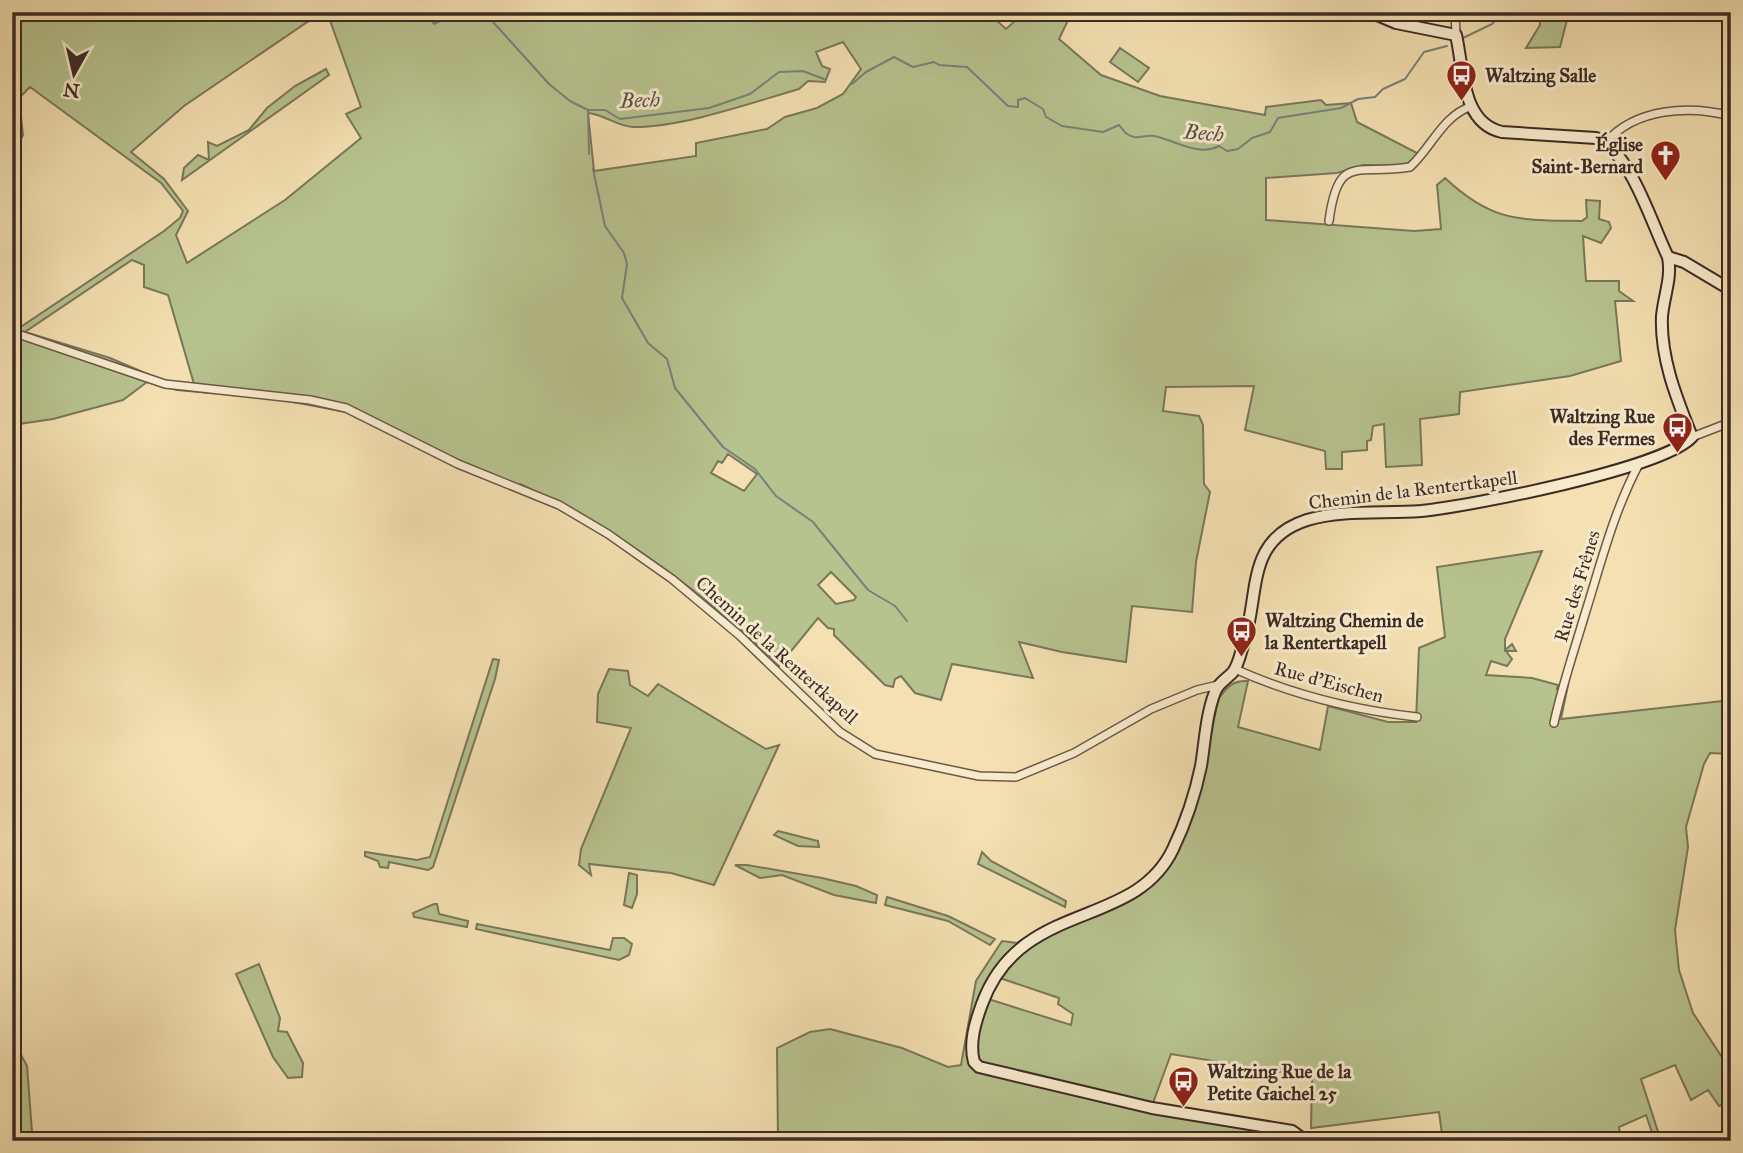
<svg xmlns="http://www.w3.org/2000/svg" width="1743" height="1153" viewBox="0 0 1743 1153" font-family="'IM FELL Great Primer',serif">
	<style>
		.green { fill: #b7c38f; stroke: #7a775a; stroke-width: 2; fill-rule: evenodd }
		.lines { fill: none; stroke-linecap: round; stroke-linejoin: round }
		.stream { stroke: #76827a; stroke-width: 2 }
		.street-casing { stroke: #6a5848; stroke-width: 10 }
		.secondary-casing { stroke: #3c2b25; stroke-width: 14 }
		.street { stroke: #f8ebcd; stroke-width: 7 }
		.secondary { stroke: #f8ebcd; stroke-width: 10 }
		.labels { text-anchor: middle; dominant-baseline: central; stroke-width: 6; stroke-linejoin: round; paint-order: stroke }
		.poi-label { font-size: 19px; font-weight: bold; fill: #3c2b25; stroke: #f8ebcd; text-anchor: start }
		.street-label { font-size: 19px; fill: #3c2b25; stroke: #f8ebcd }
		.water-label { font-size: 21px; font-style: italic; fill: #544f48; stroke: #f8ebcd }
	</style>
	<rect width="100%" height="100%" fill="#f4e0b2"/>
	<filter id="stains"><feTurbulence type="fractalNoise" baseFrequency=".00286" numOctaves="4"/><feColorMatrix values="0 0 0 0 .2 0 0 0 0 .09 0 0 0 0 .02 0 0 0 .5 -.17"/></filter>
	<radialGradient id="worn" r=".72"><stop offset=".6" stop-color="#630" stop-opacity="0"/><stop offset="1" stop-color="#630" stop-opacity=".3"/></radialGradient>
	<!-- green -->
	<path class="green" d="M12 12H311L313 18 184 106 131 152 164 179 188 211 176 235 187 263 285 200 361 138 346 114 361 107 327 12H1003L996 20 1006 29 1025 12H1072L1059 39 1101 75 1160 96 1265 115 1266 107 1321 100 1326 105 1351 103 1357 122 1419 154 1409 163 1399 166 1363 165 1337 173 1266 178V220L1414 231 1441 229 1437 185 1445 178C1493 223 1520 220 1582 221L1587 217 1586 200 1600 201 1599 219 1609 222 1611 228 1601 243 1583 236 1586 281H1619V291L1633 301H1615L1621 361 1570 376 1460 392 1459 414 1420 419 1422 465 1386 467 1384 424 1373 426 1371 440 1367 441V450L1342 452V469H1326L1325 451 1245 430 1254 386 1166 387 1163 411 1199 416 1203 425 1204 484 1210 492 1196 562 1192 612 1132 606 1126 662 1062 652 1019 642 1033 678 952 664 941 700 915 693 901 676 895 679 893 687 885 685 834 635V629L828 628 818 618 779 666C703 591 617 529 520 484L515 491 456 467 346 412 277 399 177 390 147 382 123 400 53 419 12 425V328H19L164 231 180 218 183 211 161 183 30 87 19 98 23 135 16 149 12 147ZM843 42 861 69 843 94 817 108 785 117 767 129 696 143V156L594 171 588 113C606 115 618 127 634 127 683 127 751 103 799 89L808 81 825 82 830 69 822 66 816 52ZM132 260 144 265V287L168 295 194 384 166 382 110 358 25 332ZM728 454 757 474 744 491 711 473 718 461 722 463ZM831 572 856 597 854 600 836 604 818 585Z
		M1540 12H1569L1560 47 1526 48 1540 25Z
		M1120 48 1149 68 1138 82 1110 62Z
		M326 69 329 75 182 180 184 168 198 155 209 160 208 142 217 146 249 130 267 108 295 86Z
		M1542 551 1505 639V650L1512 644 1516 651H1506L1512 659 1507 666 1491 661 1486 675 1532 678 1558 685 1557 689 1568 685 1561 719 1731 700V754L1710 753 1704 764 1686 827 1688 847 1675 930 1679 970 1693 1013 1731 1071V1101L1719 1106 1708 1090 1691 1100 1675 1065 1641 1079 1661 1141H1655L1646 1115 1619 1127 1621 1141H1443L1439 1112 1311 1128 1312 1077 1171 1054 1153 1103 1286 1135 1297 1141H778L777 1048 810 1032 830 1029 902 1048 948 1067 961 1065 976 981 1002 941 1017 943C1055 917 1104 909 1141 882 1185 850 1201 752 1216 701 1227 690 1229 680 1248 681L1238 727 1320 750 1328 706 1388 722H1416L1419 648 1445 637 1437 567ZM997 977 1059 998 1058 1004 1073 1014 1071 1025 985 998Z
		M493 659 499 660 495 679 433 867 428 870 389 862 388 868 380 867 378 861 365 856V852L417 860 430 857Z
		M609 669 628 671 630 685 648 696 658 684 766 749 779 745 714 885 671 873 589 864 591 875 579 865 581 849 631 728 597 722 598 694Z
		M778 831 818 841 819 847 798 846 774 835Z
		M982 852 991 861 1066 901 1065 907 978 864Z
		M735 865H747L822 878 856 886 877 895 876 903 834 895 782 875 760 878Z
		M629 873 637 875V894L632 908 624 905Z
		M887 897 948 916 995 939 990 945 948 921 885 905Z
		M434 904H437L439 914 468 921 467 927 414 917 413 913Z
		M477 924 610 950 613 938H624L632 944 629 955 619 960 476 929Z
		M259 964 280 1018 278 1031 287 1032 303 1063 302 1077 288 1078 273 1057 236 974Z
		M12 1038 27 1066 32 1132 39 1141H12Z
		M504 1132 569 1136H576L573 1141H483Z"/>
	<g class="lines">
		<!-- stream -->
		<path class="stream" d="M425 12 434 24 458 12
			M484 12 549 84 570 101 588 110H605L620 119 709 108 750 94 779 72 803 71 824 79
			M1463 38 1492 24 1504 12
			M852 84 866 72 894 57 913 67 934 62 939 65 967 67 1008 106 1018 107V100L1025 98 1043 109 1046 117 1062 126 1103 132 1119 125C1122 128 1124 132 1127 134 1137 141 1144 134 1154 136 1175 140 1198 157 1219 146L1227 151 1238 149 1252 138 1270 132 1278 118 1341 108 1358 99 1375 97 1383 89 1405 79 1424 52 1447 46
			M588 110 589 154
			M593 169 605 226 624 253 627 264 622 298 648 343 667 359 675 388 723 447 755 469 776 496 813 522 868 590 895 606 907 621"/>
		<defs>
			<path id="street" d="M1081 12H1107
				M1455 12 1456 35
				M1606 142C1636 108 1689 105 1731 116
				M1329 221C1338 152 1357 176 1410 167 1432 147 1442 116 1472 106
				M12 332 165 384 310 400 346 408 458 464 559 505 608 534 672 579 739 635 840 732 875 754 979 776 1016 777 1074 753 1151 709 1197 690 1218 685
				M1692 437 1731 422
				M1235 669C1293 695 1354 710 1417 717
				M1554 723C1562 686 1574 651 1585 614 1601 563 1614 510 1640 462"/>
			<path id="secondary" d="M1668 257 1684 262 1731 290
				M1306 1141 1292 1131 1152 1108 979 1067 974 1062C969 1043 975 1023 982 1004 1021 898 1134 931 1173 849 1186 822 1195 795 1201 766 1205 742 1206 715 1215 692 1218 683 1227 679 1233 672 1239 664 1241 651 1244 642 1260 593 1245 540 1307 520 1343 509 1384 514 1421 511 1469 506 1663 469 1692 437 1677 399 1660 358 1662 316 1664 295 1672 278 1668 257 1652 225 1631 152 1596 138L1502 132C1461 123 1464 69 1456 35L1396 23 1370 12"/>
		</defs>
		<!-- street casing -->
		<use href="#street" class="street-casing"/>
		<!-- secondary casing -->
		<use href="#secondary" class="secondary-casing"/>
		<!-- street -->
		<use href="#street" class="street"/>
		<!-- secondary -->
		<use href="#secondary" class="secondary"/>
	</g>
	<!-- icons -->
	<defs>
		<symbol id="bus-pin" viewBox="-11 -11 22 30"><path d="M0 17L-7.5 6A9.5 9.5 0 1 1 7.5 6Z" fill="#8f2418" stroke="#f8ebcd"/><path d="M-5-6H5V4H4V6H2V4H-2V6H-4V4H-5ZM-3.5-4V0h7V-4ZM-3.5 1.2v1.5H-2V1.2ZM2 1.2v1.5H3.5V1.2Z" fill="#fff"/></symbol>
		<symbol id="church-pin" viewBox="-11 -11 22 30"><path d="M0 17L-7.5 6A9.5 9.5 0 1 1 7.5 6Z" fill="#8f2418" stroke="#f8ebcd"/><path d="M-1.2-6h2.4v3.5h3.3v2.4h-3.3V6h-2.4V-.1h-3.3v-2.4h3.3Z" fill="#fff"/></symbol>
	</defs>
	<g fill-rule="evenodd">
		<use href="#bus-pin" x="1444" y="58" width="35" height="47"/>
		<use href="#church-pin" x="1648" y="138" width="35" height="47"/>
		<use href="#bus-pin" x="1660" y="410" width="35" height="47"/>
		<use href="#bus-pin" x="1224" y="614" width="35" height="47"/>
		<use href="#bus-pin" x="1166" y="1064" width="35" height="47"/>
	</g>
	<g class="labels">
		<!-- poi labels -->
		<g class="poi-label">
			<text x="1485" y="75">Waltzing Salle</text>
			<text x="1643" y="144" text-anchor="end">Église<tspan x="1643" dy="22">Saint-Bernard</tspan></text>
			<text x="1655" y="416" text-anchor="end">Waltzing Rue<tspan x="1655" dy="22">des Fermes</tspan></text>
			<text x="1265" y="620">Waltzing Chemin de<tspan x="1265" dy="22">la Rentertkapell</tspan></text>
			<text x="1207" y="1071">Waltzing Rue de la<tspan x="1207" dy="22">Petite Gaichel 25</tspan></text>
		</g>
		<!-- street labels -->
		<g class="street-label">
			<text transform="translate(1413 490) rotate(-7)">Chemin de la Rentertkapell</text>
			<text transform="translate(1577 586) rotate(-73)">Rue des Frênes</text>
			<text transform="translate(777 650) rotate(42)">Chemin de la Rentertkapell</text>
			<text transform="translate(1329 682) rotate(15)">Rue d'Eischen</text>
		</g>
		<!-- water labels -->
		<g class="water-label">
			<text transform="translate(640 100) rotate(-2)">Bech</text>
			<text transform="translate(1204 133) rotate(5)">Bech</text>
		</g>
	</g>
	<!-- margin -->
	<rect width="1743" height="1153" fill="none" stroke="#f4e0b2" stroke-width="42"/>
	<rect x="14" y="14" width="1715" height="1125" fill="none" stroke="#3c2b25" stroke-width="3.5"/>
	<rect x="21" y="21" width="1701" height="1111" fill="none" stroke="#3c2b25" stroke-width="2"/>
	<!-- north arrow -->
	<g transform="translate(74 74) rotate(188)" stroke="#f8ebcd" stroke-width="5" paint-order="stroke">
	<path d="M0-5L12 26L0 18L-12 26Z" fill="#3c2b25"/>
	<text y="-10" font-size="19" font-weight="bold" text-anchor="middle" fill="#3c2b25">N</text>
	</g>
	<rect width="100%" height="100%" filter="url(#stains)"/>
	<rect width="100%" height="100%" fill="url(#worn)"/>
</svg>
